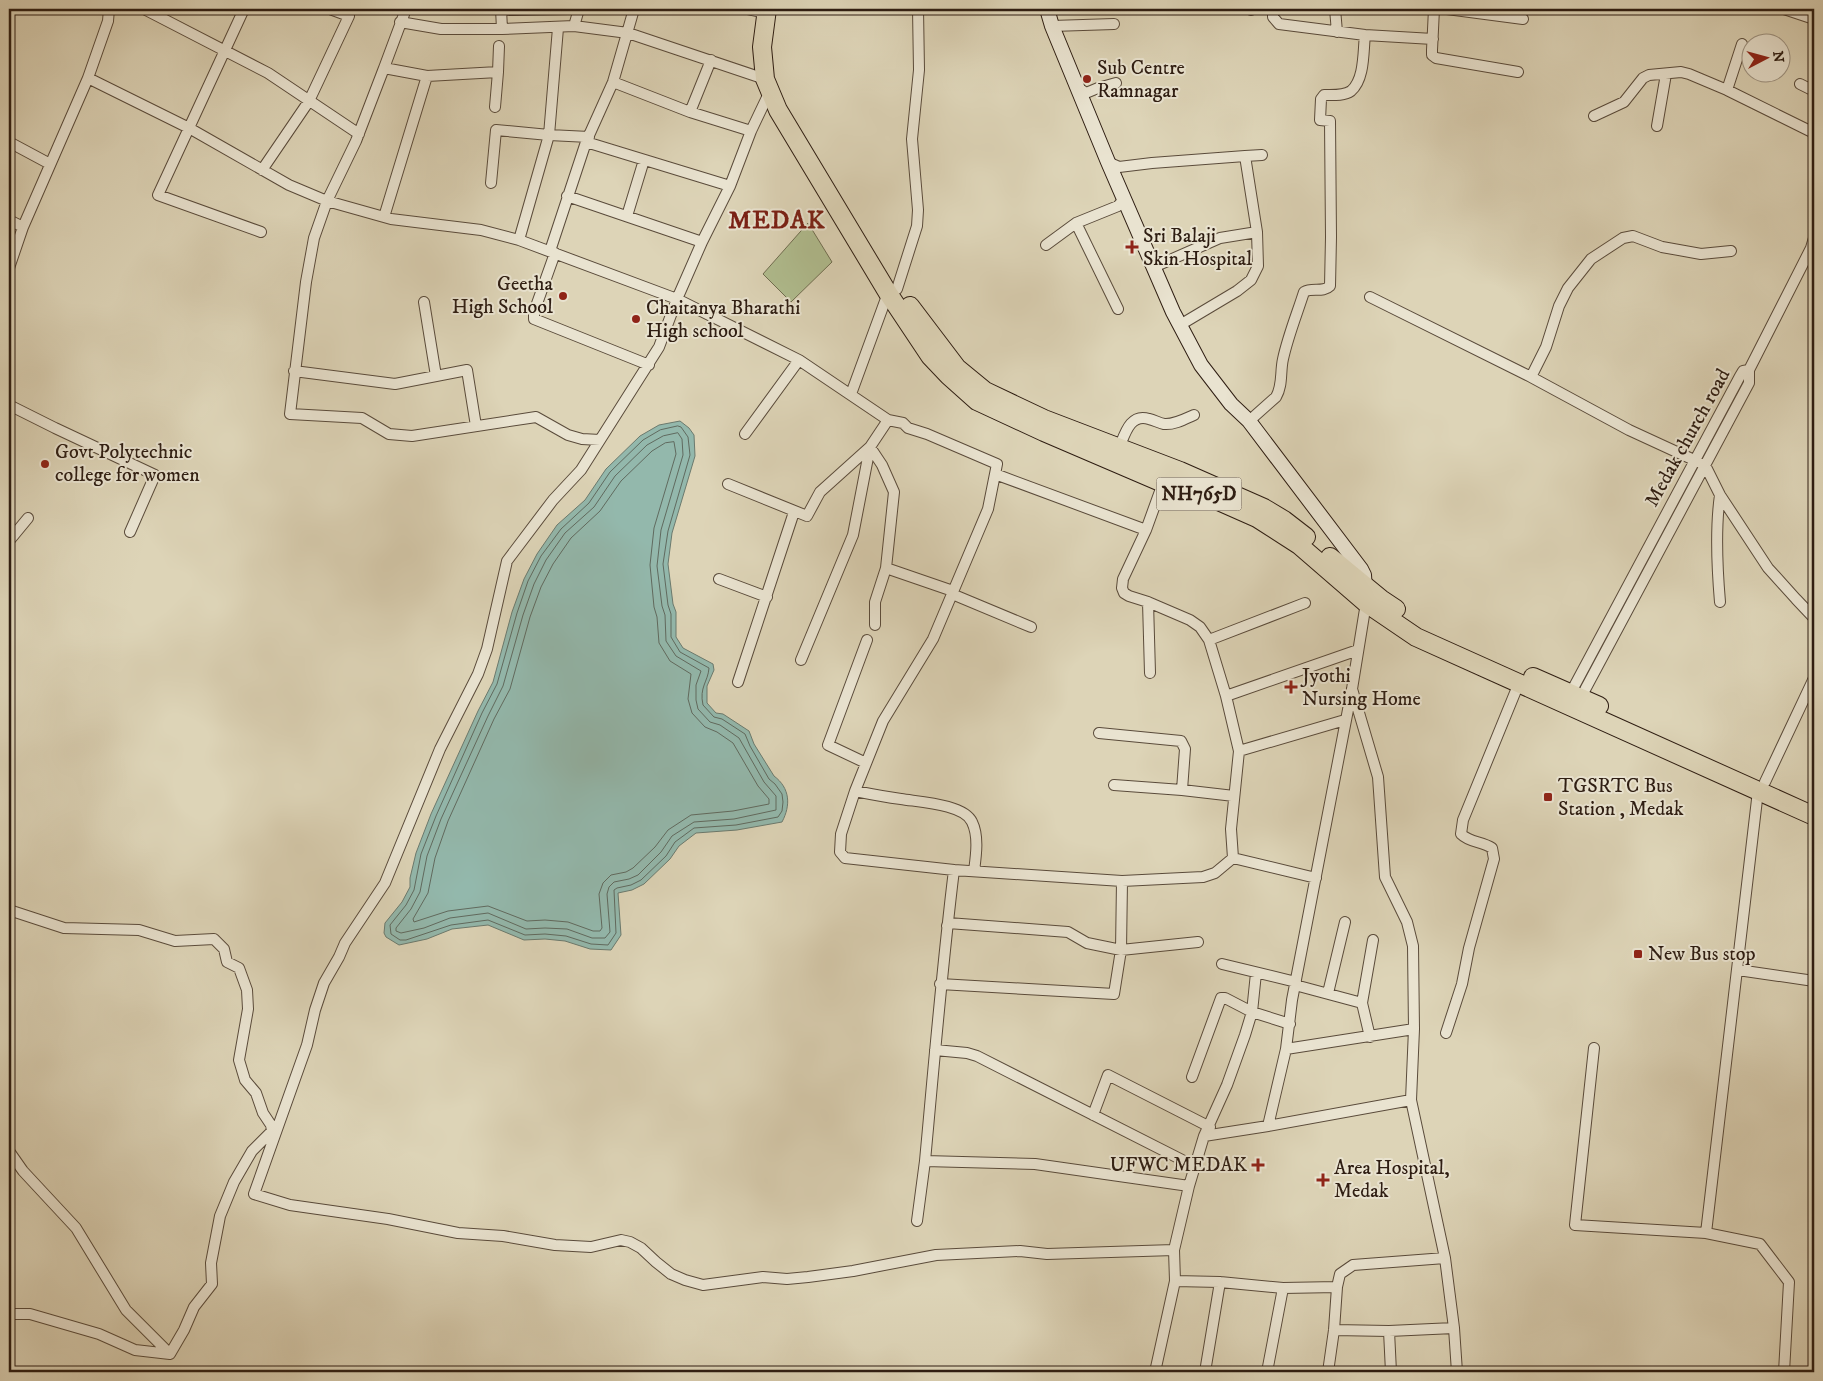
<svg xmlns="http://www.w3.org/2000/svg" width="1823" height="1381" viewBox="0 0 1823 1381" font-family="'IM FELL DW Pica',serif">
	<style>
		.green { fill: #b0bd8f; stroke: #6f6d50 }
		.water { fill: #93b8ac; stroke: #6b7a6e }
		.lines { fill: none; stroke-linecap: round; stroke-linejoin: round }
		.shore { stroke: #606a5f; stroke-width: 1 }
		.street-casing { stroke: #5a4b3b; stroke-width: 12 }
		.secondary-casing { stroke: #2e1d12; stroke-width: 16 }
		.highway-casing { stroke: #2e1d12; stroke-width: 20 }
		.street { stroke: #e9e3d0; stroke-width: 10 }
		.secondary { stroke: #e9e3d0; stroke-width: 14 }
		.highway { stroke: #ddd4b7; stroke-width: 18 }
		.poi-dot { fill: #8f2418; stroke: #e9e3d0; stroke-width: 2 }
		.labels { text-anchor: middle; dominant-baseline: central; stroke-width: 4; stroke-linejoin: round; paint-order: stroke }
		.shield { fill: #e9e3d0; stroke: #66584b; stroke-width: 1 }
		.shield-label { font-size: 19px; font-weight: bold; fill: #2e1d12 }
		.poi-label { font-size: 20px; fill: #2e1d12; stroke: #e9e3d0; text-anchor: start }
		.street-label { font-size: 20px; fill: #2e1d12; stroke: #e9e3d0 }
		.district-label { font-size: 25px; font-weight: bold; letter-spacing: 1px; fill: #7a1f14; stroke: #e9e3d0 }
	</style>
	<rect width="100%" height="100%" fill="#ddd4b7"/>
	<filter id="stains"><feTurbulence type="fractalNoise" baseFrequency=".004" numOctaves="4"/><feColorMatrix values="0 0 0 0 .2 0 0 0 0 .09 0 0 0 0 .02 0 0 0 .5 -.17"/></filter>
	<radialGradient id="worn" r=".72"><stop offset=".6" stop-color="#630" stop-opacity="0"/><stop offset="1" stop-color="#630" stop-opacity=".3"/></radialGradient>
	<!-- green -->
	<path class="green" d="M808 223 832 262 791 302 763 274Z"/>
	<!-- water -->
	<path class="water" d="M680 421 689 428 694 435 695 456 672 533 668 564 673 604 676 612V637L683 648 713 664 714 670 707 686V703L716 713 723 714 749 731 754 744 774 776C790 788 791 805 782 822L737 830 696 833 679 846 670 859 644 884 632 890 618 893 621 935 611 950 590 949 565 941 545 939 524 940 488 925 452 929 427 939 399 945 386 937 384 933 385 923 402 902 410 887V878L416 853 431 814 478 711 493 682 512 612 524 579 537 554 557 525 585 500 606 469 640 436 659 425Z"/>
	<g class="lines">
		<!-- shore -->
		<path class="shore" d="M678 426 681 427 688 437 690 455 668 531 663 564 668 605 671 614V637L680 652 709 668C708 682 699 687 703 705L714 717 722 719 745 734 750 746 769 779 775 784 782 794 783 802 782 811 778 817 736 825 694 828 675 842 666 856 641 880 631 885 617 888 614 890 616 933 608 945 591 944 566 936 545 934 525 935 488 920 451 925 406 940H400L391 934 390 925 406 905 414 890 421 854 436 816 482 713 497 684 517 613 528 581 541 556 561 529 589 503 610 472 643 440 660 430Z
			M678 433 682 439 683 455 661 530 657 566 662 606 665 615 666 641 676 656 701 671 696 685V700L698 709 710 722 720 725 739 738 764 782 776 796V810L734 819 694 822 672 836 661 852 638 875 629 879 614 882 609 887 607 894 610 932 605 938H592L567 929 545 928 526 929 488 913 450 918 424 928 401 933 396 931V928L411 909 420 892 427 856 441 819 488 716 503 686 523 615 534 584 546 560 565 533 594 507 615 476 647 445 663 436Z
			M674 442 676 454 654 528 650 565 654 607 657 617 659 643 670 661 691 674 688 699 692 713 705 727 717 732 733 743 758 786 769 799V804L733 811 691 815 668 830 655 847 633 868 626 872 611 875 603 883 599 894 602 928 600 931H593L568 922 545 920 527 921 488 906 448 911 414 922 413 919 428 893 435 858 448 821 494 719 510 689 530 617 541 587 553 564 571 538 600 511 621 481 652 451 665 443Z"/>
		<defs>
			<path id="street" d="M109 9 108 21 88 78 189 128 289 185 327 201 391 219 481 230 519 240 677 299 702 242 730 186 751 131 770 91
				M144 9 268 73 359 134
				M244 9 158 195 261 232
				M501 9 502 29
				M747 9 766 13
				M1273 9V17L1279 24 1365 35 1433 39
				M1335 9 1337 32
				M1434 9 1432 50V55L1436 58 1518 72
				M1447 9 1523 19
				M1784 9 1814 19
				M501 10 569 9
				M1251 10V9
				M400 22 441 29H502L574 26 628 33 765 79
				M574 26 579 9
				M1052 26 1114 24
				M558 28 549 135 589 137
				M384 68 356 141 327 201 314 238 306 282 290 414 362 418 389 434 412 436 536 417 568 435 582 439 600 440 659 347 677 299 799 360 888 420 903 423 908 428 927 434 997 464 988 509 933 639 883 721 855 791 841 834 840 852 845 858 954 870 1122 881
				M427 76 498 72 499 46
				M613 82 690 112 751 131
				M1800 84 1814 91
				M1077 87 1086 93 1098 88 1116 83
				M1727 90 1742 44
				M495 107 498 72
				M690 112 711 60
				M1594 116 1624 102 1643 78 1649 75 1681 72 1689 74 1727 90 1814 133
				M1657 126 1666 74
				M9 142 50 164
				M586 142 730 186
				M1245 156 1262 155
				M1108 162 1119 167 1152 163 1245 156 1257 232 1258 266 1251 280 1237 291 1180 325
				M262 170 309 101 349 16 330 9
				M491 183 496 130 549 135 519 240
				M567 196 702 242
				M627 216 644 160
				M384 217 427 76 384 68 406 9
				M9 220 23 227
				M1076 223 1118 309
				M1046 245 1076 223 1118 206 1124 199
				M550 251 586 142 613 82 634 9
				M555 253 534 312V319L649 365
				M1154 267 1220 238 1257 232
				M9 268 23 227 88 78
				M897 289 917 226 918 210 912 139 919 70 918 9
				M1370 297 1531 377 1629 430 1705 465 1720 495 1768 568 1796 599 1814 618
				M424 302 436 376
				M1749 370 1811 248 1814 238
				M294 371 395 384 467 370 476 426
				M1531 377 1546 347 1559 306 1568 288 1591 259 1623 238 1633 236 1662 247 1701 254 1731 251
				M851 394 888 293
				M9 405 55 428 155 475 130 532
				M1249 421 1276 397C1283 385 1280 372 1283 359 1288 336 1297 314 1304 292 1312 287 1323 293 1330 286L1331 237 1330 121 1320 120 1321 99 1324 95C1332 95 1344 96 1351 91 1365 79 1363 51 1365 35
				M745 434 799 360
				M600 440 581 470 553 500 507 561 487 649 478 674 440 749 385 883 345 943 339 957 324 983 315 1010 307 1045 254 1194 290 1205 388 1219 458 1233 503 1236 555 1245 591 1247 621 1240 630 1242 641 1248 656 1262 671 1274 685 1280 703 1285 763 1277 787 1279 808 1277 853 1271 936 1255 1020 1251 1047 1254 1174 1250
				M1119 448C1125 434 1130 413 1149 419 1154 420 1159 423 1164 424 1174 425 1185 419 1194 415
				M995 474 1146 530
				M1163 483 1146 530 1123 579 1122 588 1124 593 1129 596 1148 602 1190 620 1200 627 1209 640 1226 696 1358 650
				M728 484 807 516 820 492 870 447 882 465 894 492 886 568 950 590 952 594 1031 627
				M1720 495C1715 530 1717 567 1720 602
				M9 541 28 518
				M719 579 767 597
				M1148 602 1150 673
				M875 625V602L886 568
				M1209 640 1305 603
				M801 660 853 535 870 447 888 420
				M738 682 794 512
				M1352 689 1378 777 1385 877 1407 922 1413 946 1414 1029 1411 1100 1445 1258 1454 1328 1457 1372
				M1226 696 1239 751 1231 829 1233 858 1316 878
				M1569 696 1740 376 1743 371 1749 370
				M1579 701 1749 383V370
				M1099 733 1181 741 1185 749 1182 790
				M1239 751 1345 720
				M866 763 828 745 867 640
				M1765 782 1814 678
				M1114 785 1182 790 1234 796
				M855 791C870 794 886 797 901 799 918 802 964 804 972 822 979 836 976 856 974 871
				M954 870C942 967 934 1064 925 1161L1035 1164 1189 1186 1204 1136
				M9 910 64 928 139 930 175 941 214 939 224 949 227 962 239 968 247 990 248 1009 239 1060 245 1080 256 1093 263 1113 271 1125 272 1131 252 1151 234 1182 220 1216 211 1263 212 1284 194 1307 184 1330 170 1354
				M947 926 948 923 1068 932 1087 943 1121 950 1198 942
				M1222 964 1296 982
				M1738 970 1814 981
				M1256 973 1252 1012 1245 1035 1227 1085 1204 1136 1268 1126 1411 1100
				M940 984 1114 994 1121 950 1122 881 1203 877 1215 873 1233 858
				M1295 985 1362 1003
				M1328 993 1345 922
				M1446 1033 1462 984 1469 948 1494 859 1492 848C1482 841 1470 843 1461 834L1463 820 1519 683
				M1370 1037 1362 1003 1373 940
				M1594 1048 1575 1225 1706 1233 1758 791
				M1286 1049 1414 1029
				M935 1050 967 1053 977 1056 1196 1167
				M1192 1077 1221 998H1225L1252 1012 1290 1024
				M1093 1115 1108 1075 1210 1127
				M1268 1126 1286 1049 1292 1000 1352 689 1366 603
				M9 1151 23 1171 76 1228 126 1310 170 1354 135 1350 99 1334 30 1314H9
				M917 1221 925 1161
				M1706 1233 1760 1244 1789 1282 1784 1372
				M1175 1281 1220 1282 1283 1288 1337 1287
				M1334 1330 1389 1331 1454 1328
				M1389 1331 1391 1372
				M1155 1372 1175 1281 1174 1250 1189 1186
				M1205 1372 1220 1282
				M1267 1372 1283 1288
				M1328 1372 1334 1330 1337 1287 1340 1274 1353 1265 1445 1258"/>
			<path id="secondary" d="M1047 9 1052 26 1108 162 1173 312 1201 365 1231 404 1249 421 1361 569 1364 575 1365 590"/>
			<path id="highway" d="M767 9 762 47 765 79 778 110 888 293 930 356 949 376 977 401 1044 432 1163 483 1214 499 1257 518 1299 545 1366 603 1416 637 1814 816
				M910 306 957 368 985 391 1044 419 1180 471 1264 508 1284 520 1306 537
				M1330 557 1381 599 1396 609
				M1533 677 1599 706"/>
		</defs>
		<!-- street casing -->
		<use href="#street" class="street-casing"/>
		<!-- secondary casing -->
		<use href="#secondary" class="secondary-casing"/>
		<!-- highway casing -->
		<use href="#highway" class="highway-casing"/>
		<!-- street -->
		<use href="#street" class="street"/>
		<!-- secondary -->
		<use href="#secondary" class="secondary"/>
		<!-- highway -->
		<use href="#highway" class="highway"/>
	</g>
	<!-- markers -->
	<g class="poi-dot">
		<circle cx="1087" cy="79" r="5"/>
		<path d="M1129.5 239.5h5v5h5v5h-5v5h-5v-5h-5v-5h5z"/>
		<circle cx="563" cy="296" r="5"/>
		<circle cx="636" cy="319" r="5"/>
		<circle cx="45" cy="464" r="5"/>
		<path d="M1288.5 679.5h5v5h5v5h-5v5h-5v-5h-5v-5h5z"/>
		<rect x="1543" y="792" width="10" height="10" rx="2.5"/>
		<rect x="1633" y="949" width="10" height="10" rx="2.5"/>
		<path d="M1255.5 1157.5h5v5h5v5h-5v5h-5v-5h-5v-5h5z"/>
		<path d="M1320.5 1172.5h5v5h5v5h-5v5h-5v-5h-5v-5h5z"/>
	</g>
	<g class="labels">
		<!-- shield labels -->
		<rect class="shield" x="1156.5" y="477.5" width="85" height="33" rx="4"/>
		<g class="shield-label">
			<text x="1199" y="494">NH765D</text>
		</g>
		<!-- poi labels -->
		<g class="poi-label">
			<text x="1097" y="68">Sub Centre<tspan x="1097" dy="23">Ramnagar</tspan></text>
			<text x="1143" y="236">Sri Balaji<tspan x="1143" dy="23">Skin Hospital</tspan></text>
			<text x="553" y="284" text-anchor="end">Geetha<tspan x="553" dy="23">High School</tspan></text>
			<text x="646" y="308">Chaitanya Bharathi<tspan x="646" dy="23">High school</tspan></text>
			<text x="55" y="452">Govt Polytechnic<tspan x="55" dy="23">college for women</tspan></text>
			<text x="1302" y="676">Jyothi<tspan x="1302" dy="23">Nursing Home</tspan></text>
			<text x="1558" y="786">TGSRTC Bus<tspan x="1558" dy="23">Station , Medak</tspan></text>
			<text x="1648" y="954">New Bus stop</text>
			<text x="1247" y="1165" text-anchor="end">UFWC MEDAK</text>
			<text x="1334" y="1168">Area Hospital,<tspan x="1334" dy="23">Medak</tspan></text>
		</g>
		<!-- street labels -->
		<g class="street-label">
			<text transform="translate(1688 438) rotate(-61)">Medak church road</text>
		</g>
		<!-- district labels -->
		<g class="district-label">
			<text x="777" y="220">MEDAK</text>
		</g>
	</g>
	<!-- margin -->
	<rect width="1823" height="1381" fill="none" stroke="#ddd4b7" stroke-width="30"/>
	<rect x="10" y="10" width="1803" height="1361" fill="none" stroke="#2e1d12" stroke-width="2.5"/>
	<rect x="15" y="15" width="1793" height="1351" fill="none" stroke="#2e1d12"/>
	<!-- north arrow -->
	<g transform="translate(1766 58) rotate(84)"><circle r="24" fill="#e9e3d0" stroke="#9e9484"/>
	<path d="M0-4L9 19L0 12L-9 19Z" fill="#8f2418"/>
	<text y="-8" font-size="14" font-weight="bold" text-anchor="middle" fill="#2e1d12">N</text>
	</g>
	<rect width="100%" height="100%" filter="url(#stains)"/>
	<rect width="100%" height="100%" fill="url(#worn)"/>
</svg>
